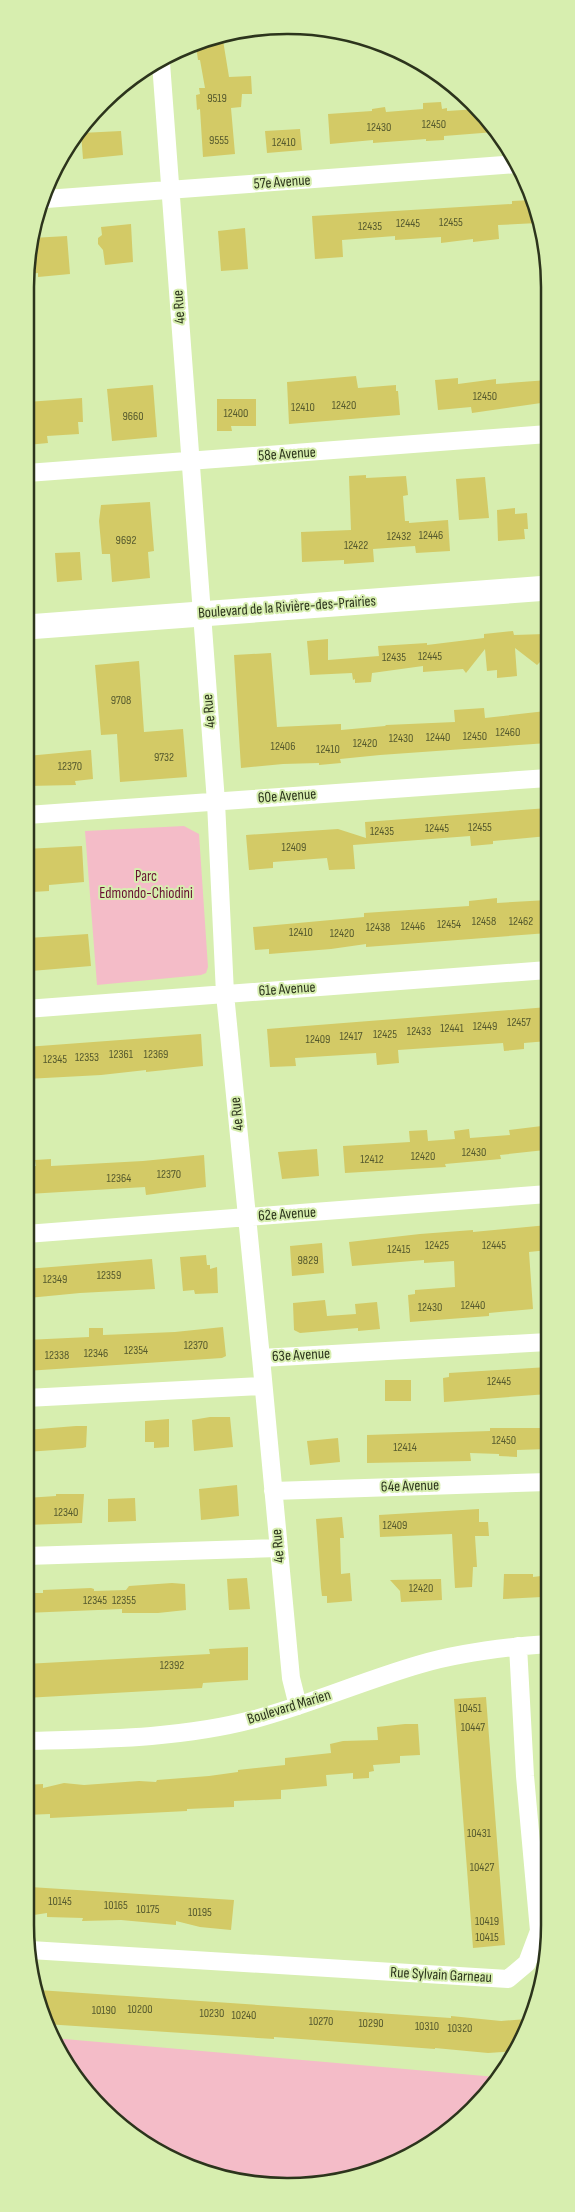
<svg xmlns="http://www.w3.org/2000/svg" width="575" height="2212" viewBox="0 0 575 2212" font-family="'Sofia Sans Condensed',sans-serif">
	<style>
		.green { fill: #f4bcc8 }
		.building { fill: #d3ca66 }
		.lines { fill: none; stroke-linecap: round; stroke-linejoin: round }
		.street { stroke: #fff; stroke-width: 18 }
		.secondary { stroke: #fff; stroke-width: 25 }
		.labels { text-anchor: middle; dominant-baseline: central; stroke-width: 4; stroke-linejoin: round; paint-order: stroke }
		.number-label { font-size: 12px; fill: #565a2e }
		.street-label { font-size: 15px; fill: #2c341c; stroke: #d7eeaf }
		.park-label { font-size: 15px; fill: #681132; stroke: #d7eeaf }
		.rim { fill: none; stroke: #2c341c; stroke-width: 2.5 }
	</style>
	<rect width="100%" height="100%" fill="#d7eeaf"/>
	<!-- green -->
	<path class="green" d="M184 826 199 834 208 967 206 973 201 975 97 985 85 831Z
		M53 2038 496 2077 448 2133 356 2178 270 2186 172 2160 90 2098Z"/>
	<!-- building -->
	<path class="building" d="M220 34H222L229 77 251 76 252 94H242L241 107 231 108 235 154 203 157 200 109 197 110 196 95 200 94 199 88H205L200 60H198L196 46Z
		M441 102 442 109 447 108V111L478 109 495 132 444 136V140L426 141V139L373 143V140L330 144 328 114 372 111V109L385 107 386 112 423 109V103Z
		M300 129 302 150 267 153 265 131Z
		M121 131 123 155 83 159 81 133Z
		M532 200 538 223 498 225 499 239 473 242V239L441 243V237L395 240V236L342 240 343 257 315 259 312 216 512 204V201Z
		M131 224 133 262 105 265 103 250 98 244V238L102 235 101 227Z
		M245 228 248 269 221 271 218 231Z
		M67 236 70 274 38 277V273L27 274V253L32 238Z
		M356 376 358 388 396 385V391H398L400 415 289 424 287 382Z
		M458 378V384L496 379V384L548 380V402L472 413 471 407 438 410 435 380Z
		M153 385 157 437 112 441 107 389Z
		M82 398 83 422H78L79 434 47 436 48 443 27 445V402Z
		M217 399H256V426H231L232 431H217Z
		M366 475V478L406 476 408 495 403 496 405 521H409V523L448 520 450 551 416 553 415 546 373 549 374 562 344 564V560L302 562 301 532 351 530 349 476Z
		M485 477 489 518 459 520 456 479Z
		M150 502 154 551 148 552 150 578 112 582 110 554H102L99 521 101 505Z
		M515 508V514L527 513 528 529H524L525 539 498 541 497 510Z
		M80 552 82 580 57 582 55 553Z
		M513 631 514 635 545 634 548 661 540 662 537 665 515 648 517 676 497 678V670L487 671 485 649 466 673 463 669 423 672V666L372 673 371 682 355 683V679L353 680 352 673 310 675 307 641 328 639V660L379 656 378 646 427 643V645L484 638V634Z
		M271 653 277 727 341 724V730L385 726 386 725 455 722 454 710 484 708 485 718 546 711 548 743 380 755 340 759 341 763 319 765V763L283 764 241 768 234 655Z
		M139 661 144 732 183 729 187 777 120 782 117 734 101 735 95 665Z
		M91 750 93 779 75 781 76 785 27 786V756Z
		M548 808V836L493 841V844L471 846 470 836 353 845 355 869 329 870 327 858 273 862V868L249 870 246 835 338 829 366 838 365 822Z
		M82 846 84 882 49 885V891L32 892V886H26V849Z
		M497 898V903L548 900V933L366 947V944L331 949 269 954V949L255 950 253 927 364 917V913L469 906V901Z
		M88 934 91 966 31 971 28 938Z
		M548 1007V1041L524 1043V1049L504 1051 503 1043 398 1050 399 1063 377 1065 376 1053 295 1058 296 1066 270 1067 267 1029Z
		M201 1034 203 1066 146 1072V1070L101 1075 26 1079V1047Z
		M542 1126 545 1150 500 1155 501 1159 445 1164 446 1167 345 1173 343 1146 410 1142 409 1131 427 1130 428 1141 455 1139 454 1131 469 1129 470 1138 510 1135 509 1130Z
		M317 1149 319 1176 282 1179 278 1152Z
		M204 1155 206 1187 146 1195 145 1187 28 1194 26 1167 36 1166 35 1160 51 1159V1166L143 1161Z
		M548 1225V1250L529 1252 533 1309 489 1313V1316L410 1322 408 1295 415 1294V1290L455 1287 454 1261 424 1263V1260L352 1266 349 1242 420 1234 473 1230V1232Z
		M322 1243 324 1273 292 1276 290 1246Z
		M206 1255 207 1265H210V1269L217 1267 218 1293 195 1294 194 1290 183 1291 180 1257Z
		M152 1259 155 1289 80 1293 28 1298 26 1269Z
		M325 1300 327 1316 356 1314 355 1304 377 1302 380 1329 358 1331V1328L300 1333 294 1330 293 1303Z
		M223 1327 226 1356 222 1358 26 1371V1340L89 1337V1328H103V1335L175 1332Z
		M548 1367V1394L444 1402 443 1378 449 1377V1373Z
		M385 1380H411V1401H385Z
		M210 1417H230L233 1447 194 1451 192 1420Z
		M169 1419V1447L154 1448V1442H145V1421Z
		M76 1426H87L86 1447 83 1448 26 1452V1430Z
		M490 1428H548V1449L517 1450V1457L499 1456V1454L470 1453 471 1461 367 1463V1435L490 1431Z
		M338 1438 340 1462 310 1465 307 1441Z
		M237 1485 239 1516 201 1520 199 1489Z
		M56 1494H84L82 1523 26 1525V1498L56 1496Z
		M135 1498 136 1521 108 1522V1499Z
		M479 1509V1522H488L489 1536H475L477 1567H473L472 1587 455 1588 452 1534 380 1537 379 1515Z
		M342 1517 344 1538H340L341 1574 350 1573 352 1601 327 1603V1596H322L321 1588 316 1519Z
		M504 1574H533V1577L541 1576 542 1597 503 1599Z
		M247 1578 250 1609 229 1610 227 1579Z
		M441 1579 442 1600 401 1602 400 1591 390 1580Z
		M172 1583 185 1584 186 1610 158 1613H122V1609L25 1613V1593H43V1590L91 1588 94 1589V1591L126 1590 129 1586Z
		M248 1647V1680L203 1683 202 1688 25 1698V1664L210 1654 209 1649Z
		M486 1697 505 1945 473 1948 454 1699Z
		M405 1724H418L420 1755 400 1756V1763L373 1765 374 1771 369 1772V1778L353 1779V1773L326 1775 327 1786 281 1790V1799L234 1801V1807L187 1809V1811L50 1818V1814L25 1815V1785L43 1784V1788L64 1783 84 1785 139 1781 156 1782 157 1780 209 1776 238 1772V1770L247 1769 285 1765V1758L331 1753 330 1744 343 1741 378 1740 377 1727Z
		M30 1887 234 1900 231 1930 200 1927 176 1921V1925L121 1920 82 1921 83 1918 47 1917V1913L27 1916Z
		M38 1990 451 2018V2016L501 2021 527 2019 517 2051 488 2053 435 2048V2049L274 2037V2039L45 2024Z"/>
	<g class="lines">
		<!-- street -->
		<path class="street" d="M161 63 216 802 225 994 261 1358
			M46 199 518 164
			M27 473 548 434
			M27 815 548 778
			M26 1009 548 970
			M26 1234 548 1194
			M26 1398 263 1386
			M273 1491 548 1482
			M26 1556 278 1548
			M298 1706 291 1678 261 1358 548 1342
			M25 1741C102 1739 180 1739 255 1719 311 1704 365 1680 421 1664 462 1652 505 1647 548 1644
			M30 1950 508 1979 527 1963 539 1931 525 1776 518 1646"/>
		<!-- secondary -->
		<path class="secondary" d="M27 627 548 588"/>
	</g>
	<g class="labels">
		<!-- number labels -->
		<g class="number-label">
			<text x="217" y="98">9519</text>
			<text x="434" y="124">12450</text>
			<text x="379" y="127">12430</text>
			<text x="219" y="140">9555</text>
			<text x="284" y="142">12410</text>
			<text x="451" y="222">12455</text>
			<text x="408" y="223">12445</text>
			<text x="370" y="226">12435</text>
			<text x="485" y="396">12450</text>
			<text x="344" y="405">12420</text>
			<text x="303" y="407">12410</text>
			<text x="236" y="413">12400</text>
			<text x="133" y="416">9660</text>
			<text x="431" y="535">12446</text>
			<text x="399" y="536">12432</text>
			<text x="126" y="540">9692</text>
			<text x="356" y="545">12422</text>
			<text x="430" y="656">12445</text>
			<text x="394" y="657">12435</text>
			<text x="121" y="700">9708</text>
			<text x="508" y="732">12460</text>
			<text x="475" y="736">12450</text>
			<text x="438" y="737">12440</text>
			<text x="401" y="738">12430</text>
			<text x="365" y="743">12420</text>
			<text x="283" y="746">12406</text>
			<text x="328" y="749">12410</text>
			<text x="164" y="757">9732</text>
			<text x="70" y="766">12370</text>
			<text x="480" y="827">12455</text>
			<text x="437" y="828">12445</text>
			<text x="382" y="831">12435</text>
			<text x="294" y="847">12409</text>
			<text x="484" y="921">12458</text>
			<text x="521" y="921">12462</text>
			<text x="449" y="924">12454</text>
			<text x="413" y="926">12446</text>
			<text x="378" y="927">12438</text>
			<text x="301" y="932">12410</text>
			<text x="342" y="933">12420</text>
			<text x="519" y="1022">12457</text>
			<text x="485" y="1026">12449</text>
			<text x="452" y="1028">12441</text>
			<text x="419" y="1031">12433</text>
			<text x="385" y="1034">12425</text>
			<text x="351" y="1036">12417</text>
			<text x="318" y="1039">12409</text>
			<text x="121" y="1054">12361</text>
			<text x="156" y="1054">12369</text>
			<text x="87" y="1057">12353</text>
			<text x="55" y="1059">12345</text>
			<text x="474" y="1152">12430</text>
			<text x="423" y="1156">12420</text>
			<text x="372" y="1159">12412</text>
			<text x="169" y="1174">12370</text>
			<text x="119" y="1178">12364</text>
			<text x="437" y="1245">12425</text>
			<text x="494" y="1245">12445</text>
			<text x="399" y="1249">12415</text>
			<text x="308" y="1260">9829</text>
			<text x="109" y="1275">12359</text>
			<text x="55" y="1279">12349</text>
			<text x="473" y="1305">12440</text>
			<text x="430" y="1307">12430</text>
			<text x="196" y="1345">12370</text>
			<text x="136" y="1350">12354</text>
			<text x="96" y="1353">12346</text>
			<text x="57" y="1355">12338</text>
			<text x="499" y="1381">12445</text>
			<text x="504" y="1440">12450</text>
			<text x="405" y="1447">12414</text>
			<text x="66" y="1512">12340</text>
			<text x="395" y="1525">12409</text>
			<text x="421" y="1588">12420</text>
			<text x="95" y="1600">12345</text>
			<text x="124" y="1600">12355</text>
			<text x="172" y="1665">12392</text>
			<text x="470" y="1708">10451</text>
			<text x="473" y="1727">10447</text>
			<text x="479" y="1833">10431</text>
			<text x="482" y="1867">10427</text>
			<text x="60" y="1901">10145</text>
			<text x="116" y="1905">10165</text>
			<text x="148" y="1909">10175</text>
			<text x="200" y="1912">10195</text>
			<text x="487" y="1921">10419</text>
			<text x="487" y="1937">10415</text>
			<text x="140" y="2009">10200</text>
			<text x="104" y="2010">10190</text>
			<text x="212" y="2013">10230</text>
			<text x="244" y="2015">10240</text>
			<text x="321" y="2021">10270</text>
			<text x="371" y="2023">10290</text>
			<text x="427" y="2026">10310</text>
			<text x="460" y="2028">10320</text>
		</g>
		<!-- street labels -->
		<g class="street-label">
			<text transform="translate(282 182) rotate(-4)">57e Avenue</text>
			<text transform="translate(179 307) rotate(-94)">4e Rue</text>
			<text transform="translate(287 454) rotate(-4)">58e Avenue</text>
			<text transform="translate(287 607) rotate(-4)">Boulevard de la Rivière-des-Prairies</text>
			<text transform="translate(209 711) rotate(-95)">4e Rue</text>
			<text transform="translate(287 796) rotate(-4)">60e Avenue</text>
			<text transform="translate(287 989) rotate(-4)">61e Avenue</text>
			<text transform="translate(237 1114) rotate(-96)">4e Rue</text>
			<text transform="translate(287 1214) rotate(-4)">62e Avenue</text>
			<text transform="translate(301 1355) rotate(-3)">63e Avenue</text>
			<text transform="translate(410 1486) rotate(-2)">64e Avenue</text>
			<text transform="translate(278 1546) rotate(-95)">4e Rue</text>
			<text transform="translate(289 1707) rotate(-17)">Boulevard Marien</text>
			<text transform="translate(441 1975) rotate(3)">Rue Sylvain Garneau</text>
		</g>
		<!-- park labels -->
		<g class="park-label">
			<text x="146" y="876">Parc<tspan x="146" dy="17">Edmondo-Chiodini</tspan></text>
		</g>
	</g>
	<!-- crop -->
	<path d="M0 0H575V2212H0ZM287 34H288A253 253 0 0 1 541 287V1925A253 253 0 0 1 288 2178H287A253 253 0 0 1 34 1925V287A253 253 0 0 1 287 34Z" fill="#d7eeaf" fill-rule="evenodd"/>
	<path class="rim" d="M287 34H288A253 253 0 0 1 541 287V1925A253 253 0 0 1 288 2178H287A253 253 0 0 1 34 1925V287A253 253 0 0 1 287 34Z"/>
</svg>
